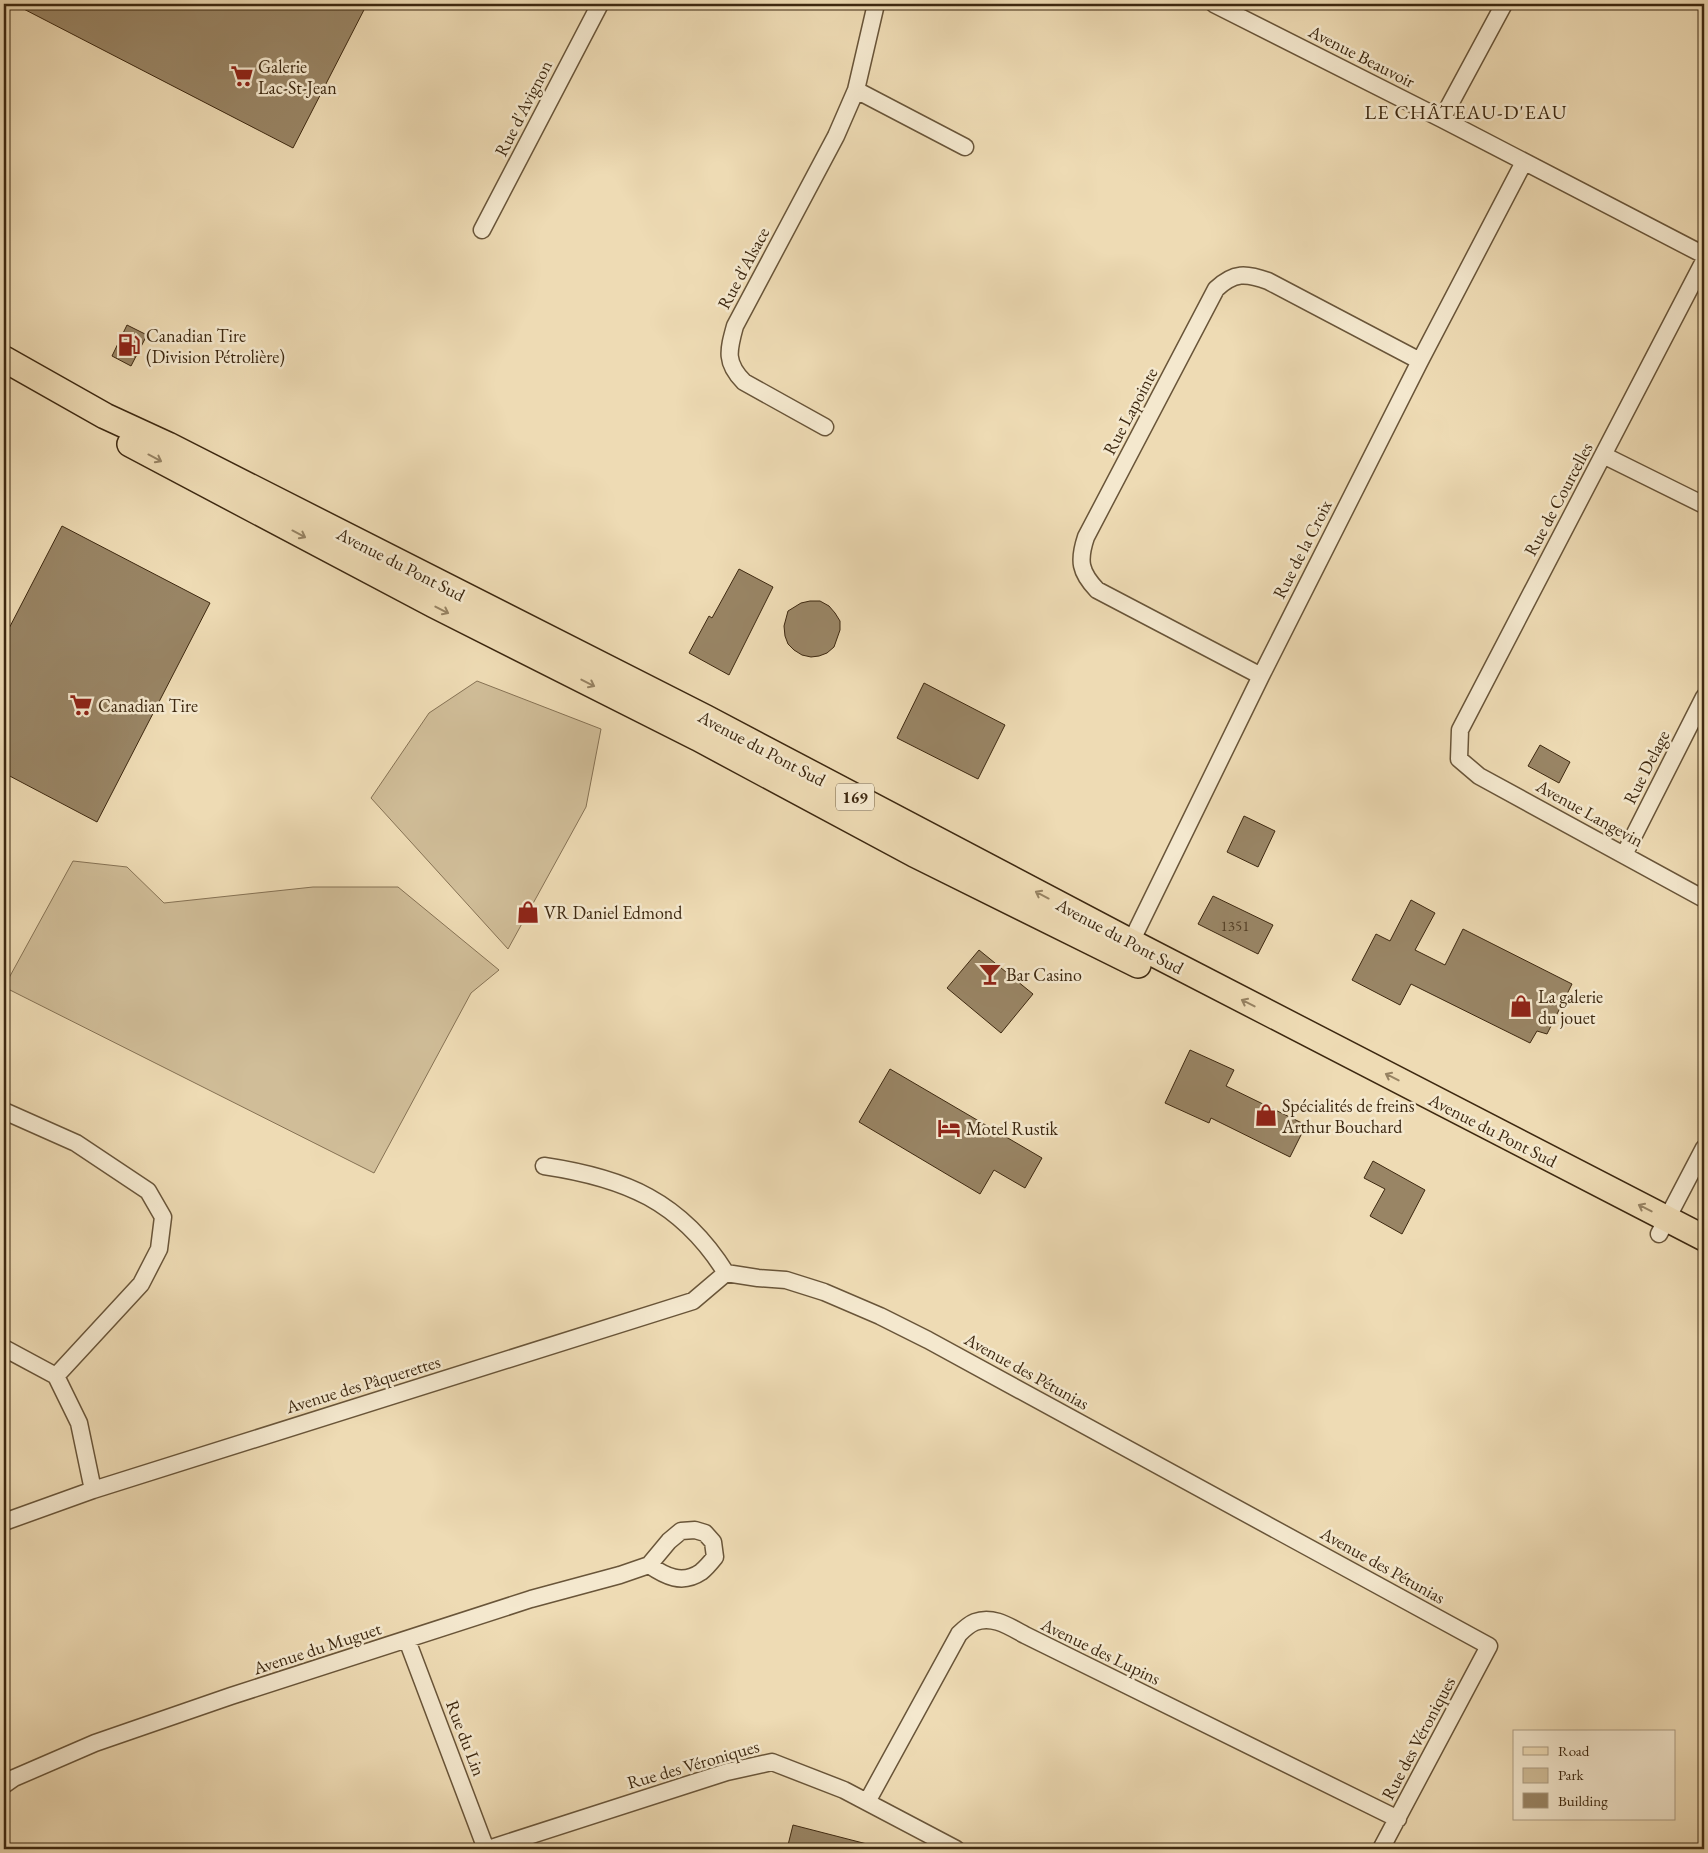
<svg xmlns="http://www.w3.org/2000/svg" width="1708" height="1853" viewBox="0 0 1708 1853" font-family="'EB Garamond',serif">
	<style>
		.green { fill: #d0bd98; stroke: #867254 }
		.building { fill: #998565; stroke: #3d2810 }
		.lines { fill: none; stroke-linecap: round; stroke-linejoin: round }
		.minor-casing { stroke: #695539; stroke-width: 19 }
		.primary-casing { stroke: #3d2810; stroke-width: 28 }
		.minor { stroke: #f4e8ce; stroke-width: 16 }
		.primary { stroke: #eedbb4; stroke-width: 25 }
		.oneway { stroke: #968262 }
		.labels { text-anchor: middle; dominant-baseline: central; stroke-width: 5; stroke-linejoin: round; paint-order: stroke }
		.number-label { font-size: 15px; fill: #543f25 }
		.shield { fill: #f4e8ce; stroke: #746249; stroke-width: 1 }
		.shield-label { font-size: 16px; font-weight: bold; fill: #3d2810 }
		.street-label { font-size: 18px; fill: #3d2810; stroke: #f4e8ce }
		.poi-label { font-size: 18px; fill: #3d2810; stroke: #f4e8ce; text-anchor: start }
		.quarter-label { font-size: 20px; letter-spacing: 1px; fill: #3d2810; stroke: #f4e8ce }
	</style>
	<rect width="100%" height="100%" fill="#eedbb4"/>
	<filter id="stains"><feTurbulence type="fractalNoise" baseFrequency=".004" numOctaves="4"/><feColorMatrix values="0 0 0 0 .2 0 0 0 0 .09 0 0 0 0 .02 0 0 0 .5 -.17"/></filter>
	<radialGradient id="worn" r=".72"><stop offset=".6" stop-color="#630" stop-opacity="0"/><stop offset="1" stop-color="#630" stop-opacity=".3"/></radialGradient>
	<!-- green -->
	<path class="green" d="M477 681 601 729 586 807 508 949 371 798 429 713Z
		M73 861 127 867 164 903 313 887H398L499 970 471 993 374 1173 4 987Z"/>
	<!-- building -->
	<path class="building" d="M14 4H367L293 148Z
		M127 325 147 335 131 366 112 356Z
		M62 526 210 603 97 822 4 773V638Z
		M739 569 773 587 729 675 689 653 709 616 712 618Z
		M810 601H820L829 606 835 613 840 621V630L834 647 827 653 819 656 811 657 802 655 794 650 788 644 785 636 784 626 788 611 801 603Z
		M924 683 1005 725 978 779 897 738Z
		M1540 745 1570 762 1559 783 1528 766Z
		M1244 816 1275 831 1258 867 1227 852Z
		M1213 896 1273 925 1258 954 1198 924Z
		M1411 900 1435 913 1415 950 1445 965 1463 929 1572 984 1547 1034 1537 1031 1530 1043 1411 984 1400 1005 1352 980 1376 934 1390 941Z
		M979 950 1033 994 1001 1033 947 988Z
		M1190 1050 1234 1070 1226 1086 1306 1125 1290 1157 1211 1118 1209 1123 1165 1103Z
		M890 1069 1042 1158 1025 1188 994 1170 980 1194 859 1122Z
		M1373 1161 1425 1190 1402 1234 1370 1216 1385 1189 1364 1178Z
		M793 1825 867 1844 866 1849H787Z"/>
	<g class="lines">
		<defs>
			<path id="minor" d="M1214 4 1442 119 1704 255
				M856 90 965 147
				M1442 119 1504 4
				M482 230 600 4
				M1704 261 1460 730 1459 759 1479 776 1704 899
				M825 427 744 382C725 363 728 351 735 326L836 136 856 90 876 4
				M1603 455 1704 505
				M1261 676 1097 590C1080 572 1078 561 1086 537L1216 289C1234 272 1246 273 1268 281L1420 361
				M1624 855 1704 697
				M1127 950 1261 676 1420 361 1524 162
				M4 1111 76 1143 148 1191 163 1217 159 1249 141 1284 56 1376
				M544 1166C625 1178 681 1201 726 1273L758 1278 786 1280 824 1292 880 1316 928 1340 1489 1646 1381 1849
				M1659 1234 1704 1148
				M4 1348 56 1376 79 1423 93 1490
				M4 1522 93 1490 693 1301 726 1273
				M407 1640 486 1849
				M4 1785 14 1778 95 1743 231 1696 531 1599 620 1575 649 1565 669 1541 681 1531 695 1530 705 1533 713 1542 715 1557C711 1562 706 1568 701 1572 682 1585 665 1576 649 1565
				M867 1802 959 1634C963 1630 970 1624 975 1622 993 1615 1010 1627 1025 1635L1398 1819
				M488 1849 727 1772 772 1762 844 1790 956 1849"/>
			<path id="primary" d="M4 359 105 416 168 445 706 718 1131 942 1704 1238
				M130 444 434 605 698 738 914 854 1138 965"/>
		</defs>
		<!-- minor casing -->
		<use href="#minor" class="minor-casing"/>
		<!-- primary casing -->
		<use href="#primary" class="primary-casing"/>
		<!-- minor -->
		<use href="#minor" class="minor"/>
		<!-- primary -->
		<use href="#primary" class="primary"/>
	</g>
	<!-- one-way arrows -->
	<defs><path id="oneway-shaft" d="M-6 0H5M1.5-3L5.5 0L1.5 3" fill="none" stroke-width="1.6" stroke-linecap="round" stroke-linejoin="round" transform="scale(1.25)"/></defs>
	<g class="oneway">
		<use href="#oneway-shaft" transform="translate(155 458) rotate(28)"/>
		<use href="#oneway-shaft" transform="translate(299 534) rotate(28)"/>
		<use href="#oneway-shaft" transform="translate(442 610) rotate(27)"/>
		<use href="#oneway-shaft" transform="translate(588 683) rotate(27)"/>
		<use href="#oneway-shaft" transform="translate(1042 895) rotate(-152)"/>
		<use href="#oneway-shaft" transform="translate(1248 1003) rotate(-153)"/>
		<use href="#oneway-shaft" transform="translate(1392 1077) rotate(-153)"/>
		<use href="#oneway-shaft" transform="translate(1645 1208) rotate(-153)"/>
	</g>
	<!-- icons -->
	<defs>
		<symbol id="supermarket-bare" viewBox="-9 -9 18 18"><path d="M-6-5.5h2.5l.6 2H6L4.5 2H-2.5L-4.4-4H-6ZM-1.5 3.2a1.3 1.3 0 1 0 .1 0ZM3 3.2a1.3 1.3 0 1 0 .1 0Z" fill="#8f2418" stroke="#f4e8ce" stroke-width="2.5" paint-order="stroke"/></symbol>
		<symbol id="fuel-bare" viewBox="-9 -9 18 18"><path d="M-5.5-6h7V0h2V4h1.3V-2.5L3-4.5l.8-.8L6-3V5H2.5V1h-1V6h-7ZM-4.2-4.7v3.2H.2V-4.7Z" fill="#8f2418" stroke="#f4e8ce" stroke-width="2.5" paint-order="stroke"/></symbol>
		<symbol id="shop-bare" viewBox="-9 -9 18 18"><path d="M-5-2.5h2.3a2.7 3.5 0 0 1 5.4 0H5L5.5 6h-11ZM-1.5-2.5h3a1.5 2.3 0 0 0-3 0Z" fill="#8f2418" stroke="#f4e8ce" stroke-width="2.5" paint-order="stroke"/></symbol>
		<symbol id="bar-bare" viewBox="-9 -9 18 18"><path d="M-6-5H6L.8 .8V4.5H3.5V6h-7V4.5H-.8V.8Z" fill="#8f2418" stroke="#f4e8ce" stroke-width="2.5" paint-order="stroke"/></symbol>
		<symbol id="hotel-bare" viewBox="-9 -9 18 18"><path d="M-6-4.5h1.5V1H6V5H4.5V3h-9V5H-6ZM-4 0a1.8 1.8 0 1 1 3.6 0ZM.5 0V-2.5h3Q6-2.5 6 0Z" fill="#8f2418" stroke="#f4e8ce" stroke-width="2.5" paint-order="stroke"/></symbol>
	</defs>
	<g fill-rule="evenodd">
		<use href="#supermarket-bare" x="226" y="60" width="32" height="32"/>
		<use href="#fuel-bare" x="113" y="329" width="32" height="32"/>
		<use href="#supermarket-bare" x="65" y="689" width="32" height="32"/>
		<use href="#shop-bare" x="512" y="896" width="32" height="32"/>
		<use href="#bar-bare" x="974" y="958" width="32" height="32"/>
		<use href="#shop-bare" x="1505" y="990" width="32" height="32"/>
		<use href="#shop-bare" x="1250" y="1099" width="32" height="32"/>
		<use href="#hotel-bare" x="933" y="1112" width="32" height="32"/>
	</g>
	<g class="labels">
		<!-- number labels -->
		<g class="number-label">
			<text x="1235" y="925">1351</text>
		</g>
		<!-- shield labels -->
		<rect class="shield" x="836" y="783.5" width="38" height="27" rx="4"/>
		<g class="shield-label">
			<text x="855" y="797">169</text>
		</g>
		<!-- street labels -->
		<g class="street-label">
			<text transform="translate(1362 56) rotate(27)">Avenue Beauvoir</text>
			<text transform="translate(523 108) rotate(-63)">Rue d'Avignon</text>
			<text transform="translate(743 268) rotate(-62)">Rue d'Alsace</text>
			<text transform="translate(1130 411) rotate(-62)">Rue Lapointe</text>
			<text transform="translate(1558 499) rotate(-62)">Rue de Courcelles</text>
			<text transform="translate(1302 549) rotate(-63)">Rue de la Croix</text>
			<text transform="translate(401 564) rotate(27)">Avenue du Pont Sud</text>
			<text transform="translate(762 748) rotate(28)">Avenue du Pont Sud</text>
			<text transform="translate(1646 767) rotate(-63)">Rue Delage</text>
			<text transform="translate(1590 813) rotate(29)">Avenue Langevin</text>
			<text transform="translate(1120 936) rotate(28)">Avenue du Pont Sud</text>
			<text transform="translate(1493 1130) rotate(27)">Avenue du Pont Sud</text>
			<text transform="translate(1027 1371) rotate(29)">Avenue des Pétunias</text>
			<text transform="translate(363 1384) rotate(-17)">Avenue des Pâquerettes</text>
			<text transform="translate(1383 1565) rotate(29)">Avenue des Pétunias</text>
			<text transform="translate(317 1648) rotate(-18)">Avenue du Muguet</text>
			<text transform="translate(1101 1651) rotate(26)">Avenue des Lupins</text>
			<text transform="translate(466 1738) rotate(69)">Rue du Lin</text>
			<text transform="translate(1418 1738) rotate(-62)">Rue des Véroniques</text>
			<text transform="translate(693 1764) rotate(-16)">Rue des Véroniques</text>
		</g>
		<!-- poi labels -->
		<g class="poi-label">
			<text x="258" y="66">Galerie<tspan x="258" dy="21">Lac-St-Jean</tspan></text>
			<text x="146" y="335">Canadian Tire<tspan x="146" dy="21">(Division Pétrolière)</tspan></text>
			<text x="98" y="705">Canadian Tire</text>
			<text x="544" y="912">VR Daniel Edmond</text>
			<text x="1006" y="974">Bar Casino</text>
			<text x="1538" y="996">La galerie<tspan x="1538" dy="21">du jouet</tspan></text>
			<text x="1282" y="1105">Spécialités de freins<tspan x="1282" dy="21">Arthur Bouchard</tspan></text>
			<text x="966" y="1128">Motel Rustik</text>
		</g>
		<!-- quarter labels -->
		<g class="quarter-label">
			<text x="1466" y="112">LE CHÂTEAU-D'EAU</text>
		</g>
	</g>
	<!-- margin -->
	<rect width="1708" height="1853" fill="none" stroke="#eedbb4" stroke-width="20"/>
	<rect x="5" y="5" width="1698" height="1843" fill="none" stroke="#3d2810" stroke-width="2.5"/>
	<rect x="10" y="10" width="1688" height="1833" fill="none" stroke="#3d2810"/>
	<!-- legend -->
	<rect x="1513" y="1730" width="162" height="90" fill="#f4e8ce" stroke="#ab9b82"/>
	<rect x="1523" y="1747" width="25" height="8" fill="#eedbb4" stroke="#ab9b82"/>
	<text x="1558" y="1756" font-size="15" fill="#3d2810">Road</text>
	<rect x="1523" y="1768" width="25" height="15" fill="#d0bd98" stroke="#ab9b82"/>
	<text x="1558" y="1780" font-size="15" fill="#3d2810">Park</text>
	<rect x="1523" y="1793" width="25" height="15" fill="#998565" stroke="#ab9b82"/>
	<text x="1558" y="1806" font-size="15" fill="#3d2810">Building</text>
	<rect width="100%" height="100%" filter="url(#stains)"/>
	<rect width="100%" height="100%" fill="url(#worn)"/>
</svg>
